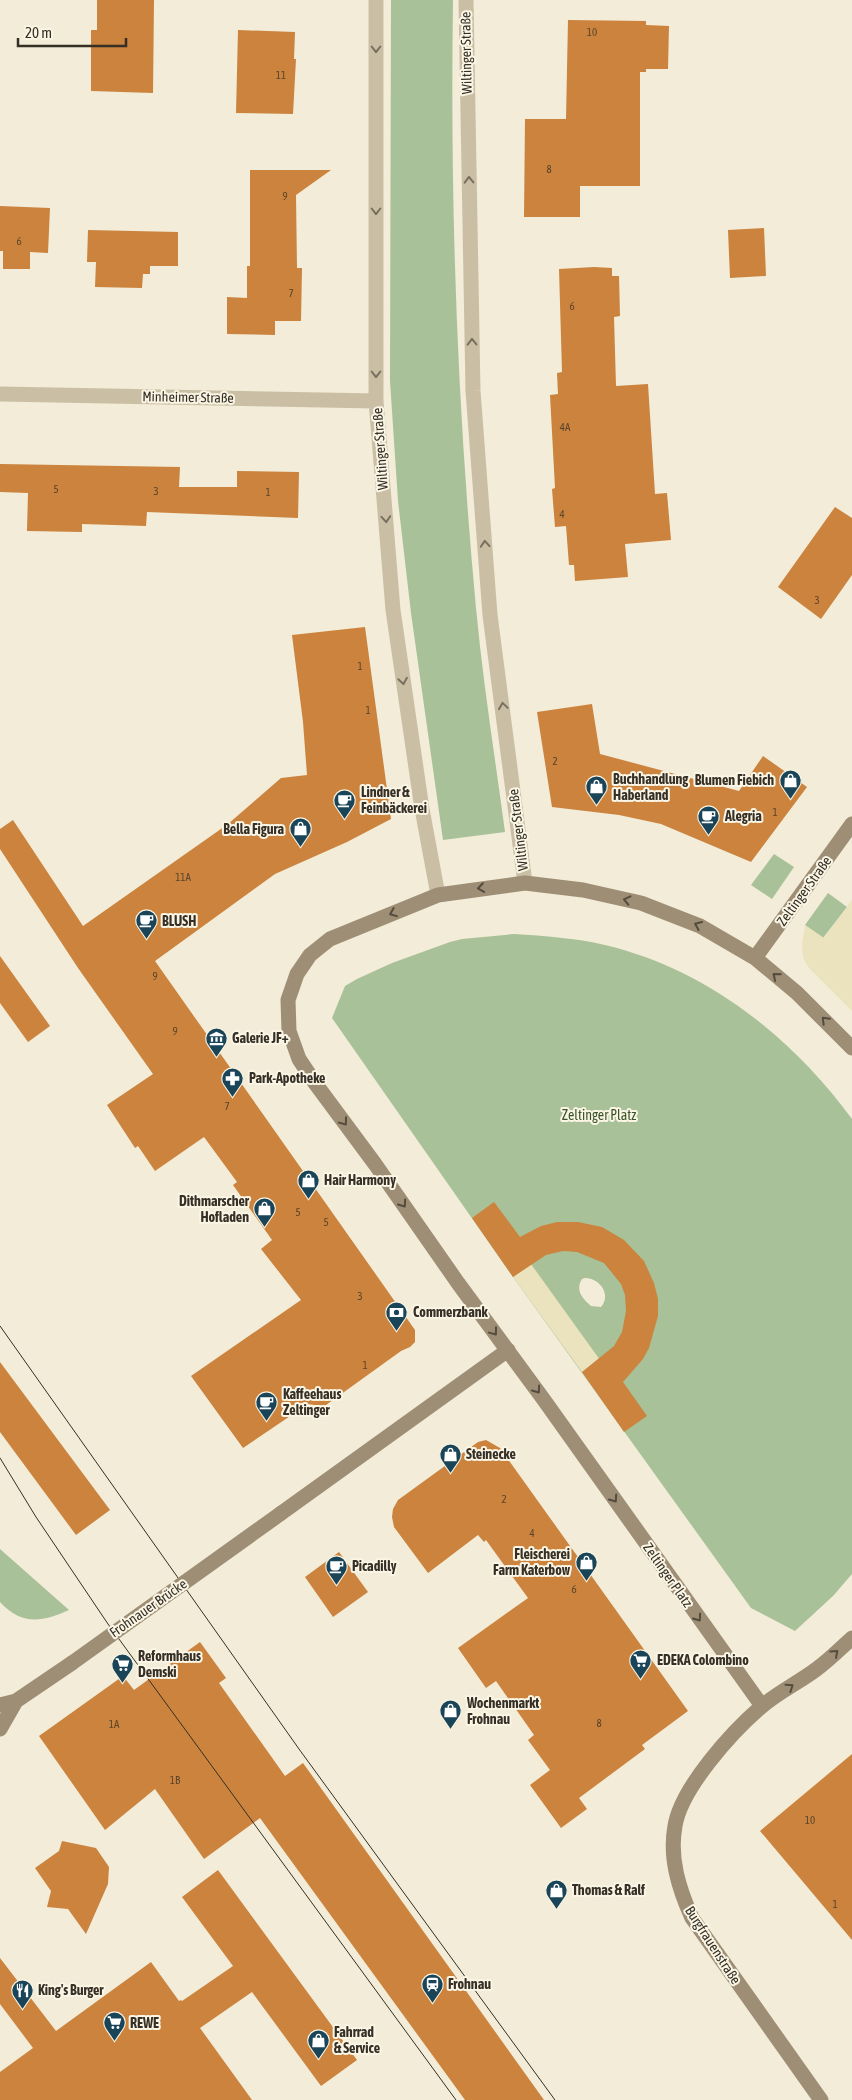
<svg xmlns="http://www.w3.org/2000/svg" width="852" height="2100" viewBox="0 0 852 2100" font-family="'Asap Condensed',sans-serif">
	<style>
		.green { fill: #a9c198; fill-rule: evenodd }
		.plaza { fill: #ebe2be }
		.building { fill: #cb833d }
		.lines { fill: none; stroke-linecap: round; stroke-linejoin: round }
		.street { stroke: #cabfa4; stroke-width: 15 }
		.secondary { stroke: #9e8e75; stroke-width: 15 }
		.tram { stroke: #352f26; stroke-width: 1 }
		.secondary-bridge { stroke: #9e8e75; stroke-width: 15 }
		.oneway { stroke: #78705f }
		.oneway2 { stroke: #544c3e }
		.labels { text-anchor: middle; dominant-baseline: central; stroke-width: 4; stroke-linejoin: round; paint-order: stroke }
		.number-label { font-size: 11px; fill: #5a442c }
		.street-label { font-size: 14px; fill: #352f26; stroke: #faf5e4 }
		.poi-label { font-size: 14px; font-weight: bold; fill: #352f26; stroke: #faf5e4; text-anchor: start }
		.park-label { font-size: 14px; fill: #3a5429; stroke: #faf5e4 }
	</style>
	<rect width="100%" height="100%" fill="#f2ecd8"/>
	<!-- green -->
	<path class="green" d="M391 0H453C450 203 457 406 476 608 483 683 495 757 505 832L443 840 411 613 398 501 390 381Z
		M774 854 794 867 772 899 751 885Z
		M828 893 847 907 823 938 805 925Z
		M514 934C545 936 575 938 605 945 706 969 791 1036 852 1119V1574L833 1596 795 1631 751 1608 513 1277 332 1018 345 986 357 979 392 963 450 942 462 939ZM585 1278C599 1278 612 1294 601 1307L591 1306C582 1298 575 1290 582 1279Z
		M0 1549 69 1610C42 1622 22 1626 0 1602Z"/>
	<!-- plaza -->
	<path class="plaza" d="M852 900V1011L809 968 803 958 802 945 805 925 824 938Z
		M531 1264 600 1360 582 1372 513 1277Z"/>
	<!-- building -->
	<path class="building" d="M97 0H154L153 93 91 91V30H97Z
		M568 20 646 21V25L669 26 668 69H646V72H640V186H580V217H524L525 119H566Z
		M238 30 295 32 294 59H296L293 114 236 113Z
		M250 170H331L296 195 297 268H302L301 321H275V335L227 334V297L247 298V266H250Z
		M0 206 50 208 48 253 30 252V269H3V251H0Z
		M764 228 766 276 730 278 728 230Z
		M88 230 178 232V266H150V274H143L142 288 95 287 96 262H87Z
		M594 267 612 268V276H619L620 316 614 317 616 386 648 384 655 494 667 493 671 540 625 544 628 577 575 581 574 565H569L566 526 555 527 552 489 555 488 550 395 558 394 557 373 562 372 559 269Z
		M0 464 180 467 179 487H237V471L299 472 298 518 147 512 146 526 82 524V532L27 531 28 493 0 492Z
		M835 507 852 518V575L821 619 778 587Z
		M365 627 391 819 347 842 275 874 155 961 415 1330V1342L410 1347 401 1351 326 1405 320 1406 308 1404 243 1448 191 1376 301 1300 261 1249 272 1240 233 1185 237 1182 204 1137 155 1171 138 1146 135 1148 107 1105 153 1074 78 968 0 849V829L13 820 83 926 228 824 281 778 307 775 303 722 292 635Z
		M592 704 600 754 739 791 763 756 807 787 751 862 661 824 619 815 552 807 537 712Z
		M0 956 50 1026 28 1042 0 1003Z
		M494 1202 520 1237 541 1226 557 1222H578L602 1227 624 1240 644 1261 654 1283 658 1299V1316L649 1348 643 1359 623 1382 647 1416 624 1432 582 1372 614 1346 622 1332 626 1311 625 1295 621 1284 604 1263 577 1252 563 1251 546 1255 513 1277 472 1218Z
		M0 1362 110 1510 76 1535 0 1432Z
		M486 1440 500 1448 688 1711 642 1745 645 1749 579 1798 587 1809 561 1828 530 1785 550 1770 528 1740 534 1735 496 1681 486 1688 458 1648 528 1598 486 1540 484 1542 478 1535 428 1573 394 1527 392 1517 393 1509 398 1500 478 1442Z
		M339 1552 368 1592 333 1617 305 1577Z
		M200 1642 226 1678 219 1683 285 1776 303 1763 544 2100H465L260 1818 204 1859 155 1789 105 1830 39 1736 123 1676 134 1690Z
		M852 1754V1940L760 1831Z
		M62 1841 96 1848 109 1867 108 1884 86 1934 68 1909 47 1907 51 1891 35 1868 59 1851Z
		M218 1870 357 2060 321 2086 252 1992 200 2028 252 2100H0V2072L33 2048 0 2004V1958L56 2031 151 1962 179 2001 181 2000 182 2001 233 1966 182 1897Z"/>
	<g class="lines">
		<!-- street -->
		<path class="street" d="M376 0V401L393 610 422 809 438 895
			M466 0 473 391 490 615 525 883
			M0 394 376 401"/>
		<!-- secondary -->
		<path class="secondary" d="M755 958 852 824
			M280 1514 508 1350
			M0 1705 16 1701 72 1663
			M762 1706 544 1400 458 1283 375 1164 315 1083 299 1059 289 1031 288 1000 297 974 310 955 330 939 438 895 525 883 583 890 641 903 700 926 755 958 797 993 852 1048
			M0 1729 16 1701
			M821 2100 692 1918C679 1889 669 1858 675 1826 681 1788 732 1732 761 1707 778 1692 800 1682 818 1668 830 1659 841 1648 852 1638"/>
		<!-- tram -->
		<path class="tram" d="M0 1326 299 1749 555 2100
			M0 1458 36 1517 108 1624 456 2100"/>
		<!-- secondary-bridge -->
		<path class="secondary-bridge" d="M72 1663 280 1514"/>
	</g>
	<!-- one-way arrows -->
	<defs><path id="oneway-chevron" d="M-2-3.5L2.5 0L-2 3.5" fill="none" stroke-width="1.6" stroke-linecap="round" stroke-linejoin="round" transform="scale(1.25)"/></defs>
	<g class="oneway">
		<use href="#oneway-chevron" transform="translate(376 49) rotate(90)"/>
		<use href="#oneway-chevron" transform="translate(469 180) rotate(-91)"/>
		<use href="#oneway-chevron" transform="translate(376 211) rotate(90)"/>
		<use href="#oneway-chevron" transform="translate(472 342) rotate(-91)"/>
		<use href="#oneway-chevron" transform="translate(376 374) rotate(90)"/>
		<use href="#oneway-chevron" transform="translate(386 519) rotate(86)"/>
		<use href="#oneway-chevron" transform="translate(485 544) rotate(-94)"/>
		<use href="#oneway-chevron" transform="translate(403 681) rotate(81)"/>
		<use href="#oneway-chevron" transform="translate(503 706) rotate(-98)"/>
	</g>
	<g class="oneway2">
		<use href="#oneway-chevron" transform="translate(481 888) rotate(172)"/>
		<use href="#oneway-chevron" transform="translate(627 900) rotate(-167)"/>
		<use href="#oneway-chevron" transform="translate(393 913) rotate(158)"/>
		<use href="#oneway-chevron" transform="translate(698 925) rotate(-156)"/>
		<use href="#oneway-chevron" transform="translate(776 976) rotate(-140)"/>
		<use href="#oneway-chevron" transform="translate(825 1020) rotate(-135)"/>
		<use href="#oneway-chevron" transform="translate(344 1122) rotate(53)"/>
		<use href="#oneway-chevron" transform="translate(403 1204) rotate(55)"/>
		<use href="#oneway-chevron" transform="translate(494 1332) rotate(53)"/>
		<use href="#oneway-chevron" transform="translate(537 1390) rotate(54)"/>
		<use href="#oneway-chevron" transform="translate(614 1499) rotate(55)"/>
		<use href="#oneway-chevron" transform="translate(698 1618) rotate(54)"/>
		<use href="#oneway-chevron" transform="translate(835 1653) rotate(-42)"/>
		<use href="#oneway-chevron" transform="translate(790 1687) rotate(-34)"/>
	</g>
	<!-- icons -->
	<defs>
		<symbol id="shop-pin" viewBox="-11 -11 22 30"><path d="M0 17L-7.5 6A9.5 9.5 0 1 1 7.5 6Z" fill="#1a4558" stroke="#faf5e4"/><path d="M-5-2.5h2.3a2.7 3.5 0 0 1 5.4 0H5L5.5 6h-11ZM-1.5-2.5h3a1.5 2.3 0 0 0-3 0Z" fill="#fff"/></symbol>
		<symbol id="cafe-pin" viewBox="-11 -11 22 30"><path d="M0 17L-7.5 6A9.5 9.5 0 1 1 7.5 6Z" fill="#1a4558" stroke="#faf5e4"/><path d="M-5.5-4.5H6V0H3Q3 3.5 0 3.5H-2.5Q-5.5 3.5-5.5 0ZM3-3.2v2h1.7v-2ZM-6 4.5H4V6H-6Z" fill="#fff"/></symbol>
		<symbol id="museum-pin" viewBox="-11 -11 22 30"><path d="M0 17L-7.5 6A9.5 9.5 0 1 1 7.5 6Z" fill="#1a4558" stroke="#faf5e4"/><path d="M0-6L6-3V-2H-6V-3ZM-5-1h2V3h-2ZM-1-1h2V3h-2ZM3-1h2V3H3ZM-6 4H6V6H-6Z" fill="#fff"/></symbol>
		<symbol id="pharmacy-pin" viewBox="-11 -11 22 30"><path d="M0 17L-7.5 6A9.5 9.5 0 1 1 7.5 6Z" fill="#1a4558" stroke="#faf5e4"/><path d="M-2-6h4v4h4v4h-4v4h-4v-4h-4v-4h4Z" fill="#fff"/></symbol>
		<symbol id="bank-pin" viewBox="-11 -11 22 30"><path d="M0 17L-7.5 6A9.5 9.5 0 1 1 7.5 6Z" fill="#1a4558" stroke="#faf5e4"/><path d="M-6-4H6V4H-6ZM0-2.3a2.3 2.3 0 1 0 0 4.6a2.3 2.3 0 1 0 0-4.6Z" fill="#fff"/></symbol>
		<symbol id="supermarket-pin" viewBox="-11 -11 22 30"><path d="M0 17L-7.5 6A9.5 9.5 0 1 1 7.5 6Z" fill="#1a4558" stroke="#faf5e4"/><path d="M-6-5.5h2.5l.6 2H6L4.5 2H-2.5L-4.4-4H-6ZM-1.5 3.2a1.3 1.3 0 1 0 .1 0ZM3 3.2a1.3 1.3 0 1 0 .1 0Z" fill="#fff"/></symbol>
		<symbol id="station-pin" viewBox="-11 -11 22 30"><path d="M0 17L-7.5 6A9.5 9.5 0 1 1 7.5 6Z" fill="#1a4558" stroke="#faf5e4"/><path d="M-3-6H3Q5-6 5-4V2Q5 4 3 4L4.5 6H3L1.5 4h-3L-3 6H-4.5L-3 4Q-5 4-5 2V-4Q-5-6-3-6ZM-3.5-4v3h7v-3ZM-3.5 1v1.5H-2V1ZM2 1v1.5H3.5V1Z" fill="#fff"/></symbol>
		<symbol id="restaurant-pin" viewBox="-11 -11 22 30"><path d="M0 17L-7.5 6A9.5 9.5 0 1 1 7.5 6Z" fill="#1a4558" stroke="#faf5e4"/><path d="M-5-6h1v4h1v-4h1v4h1v-4h1v5L-1.5 .5V6h-2V.5L-5-1ZM5-6V6H3V1.5H1.5Q1.5-4 5-6Z" fill="#fff"/></symbol>
	</defs>
	<g fill-rule="evenodd">
		<use href="#shop-pin" x="778" y="768" width="25" height="34"/>
		<use href="#shop-pin" x="584" y="774" width="25" height="34"/>
		<use href="#cafe-pin" x="332" y="788" width="25" height="34"/>
		<use href="#cafe-pin" x="696" y="804" width="25" height="34"/>
		<use href="#shop-pin" x="288" y="816" width="25" height="34"/>
		<use href="#cafe-pin" x="134" y="908" width="25" height="34"/>
		<use href="#museum-pin" x="204" y="1026" width="25" height="34"/>
		<use href="#pharmacy-pin" x="220" y="1066" width="25" height="34"/>
		<use href="#shop-pin" x="296" y="1168" width="25" height="34"/>
		<use href="#shop-pin" x="252" y="1196" width="25" height="34"/>
		<use href="#bank-pin" x="384" y="1300" width="25" height="34"/>
		<use href="#cafe-pin" x="254" y="1390" width="25" height="34"/>
		<use href="#shop-pin" x="438" y="1442" width="25" height="34"/>
		<use href="#shop-pin" x="574" y="1550" width="25" height="34"/>
		<use href="#cafe-pin" x="324" y="1554" width="25" height="34"/>
		<use href="#supermarket-pin" x="628" y="1648" width="25" height="34"/>
		<use href="#supermarket-pin" x="110" y="1652" width="25" height="34"/>
		<use href="#shop-pin" x="438" y="1698" width="25" height="34"/>
		<use href="#shop-pin" x="544" y="1878" width="25" height="34"/>
		<use href="#station-pin" x="420" y="1972" width="25" height="34"/>
		<use href="#restaurant-pin" x="10" y="1978" width="25" height="34"/>
		<use href="#supermarket-pin" x="102" y="2010" width="25" height="34"/>
		<use href="#shop-pin" x="306" y="2028" width="25" height="34"/>
	</g>
	<g class="labels">
		<!-- number labels -->
		<g class="number-label">
			<text x="592" y="32">10</text>
			<text x="281" y="75">11</text>
			<text x="549" y="169">8</text>
			<text x="285" y="196">9</text>
			<text x="19" y="241">6</text>
			<text x="291" y="293">7</text>
			<text x="572" y="306">6</text>
			<text x="565" y="427">4A</text>
			<text x="56" y="489">5</text>
			<text x="156" y="491">3</text>
			<text x="268" y="492">1</text>
			<text x="562" y="514">4</text>
			<text x="817" y="600">3</text>
			<text x="360" y="666">1</text>
			<text x="368" y="710">1</text>
			<text x="555" y="761">2</text>
			<text x="775" y="812">1</text>
			<text x="183" y="877">11A</text>
			<text x="155" y="976">9</text>
			<text x="175" y="1031">9</text>
			<text x="227" y="1106">7</text>
			<text x="298" y="1212">5</text>
			<text x="326" y="1222">5</text>
			<text x="360" y="1296">3</text>
			<text x="365" y="1365">1</text>
			<text x="504" y="1499">2</text>
			<text x="532" y="1533">4</text>
			<text x="574" y="1589">6</text>
			<text x="599" y="1723">8</text>
			<text x="114" y="1724">1A</text>
			<text x="175" y="1780">1B</text>
			<text x="810" y="1820">10</text>
			<text x="835" y="1904">1</text>
		</g>
		<!-- street labels -->
		<g class="street-label">
			<text transform="translate(466 53) rotate(-91)">Wiltinger Straße</text>
			<text transform="translate(188 397) rotate(1)">Minheimer Straße</text>
			<text transform="translate(380 449) rotate(-94)">Wiltinger Straße</text>
			<text transform="translate(518 830) rotate(-97)">Wiltinger Straße</text>
			<text transform="translate(804 891) rotate(-54)">Zeltinger Straße</text>
			<text transform="translate(668 1575) rotate(55)">Zeltinger Platz</text>
			<text transform="translate(148 1608) rotate(-35)">Frohnauer Brücke</text>
			<text transform="translate(713 1945) rotate(57)">Burgfrauenstraße</text>
		</g>
		<!-- poi labels -->
		<g class="poi-label">
			<text x="613" y="779">Buchhandlung<tspan x="613" dy="16">Haberland</tspan></text>
			<text x="774" y="780" text-anchor="end">Blumen Fiebich</text>
			<text x="361" y="792">Lindner &amp;<tspan x="361" dy="16">Feinbäckerei</tspan></text>
			<text x="725" y="816">Alegria</text>
			<text x="284" y="829" text-anchor="end">Bella Figura</text>
			<text x="162" y="921">BLUSH</text>
			<text x="232" y="1038">Galerie JF+</text>
			<text x="249" y="1078">Park-Apotheke</text>
			<text x="324" y="1180">Hair Harmony</text>
			<text x="249" y="1201" text-anchor="end">Dithmarscher<tspan x="249" dy="16">Hofladen</tspan></text>
			<text x="413" y="1312">Commerzbank</text>
			<text x="283" y="1394">Kaffeehaus<tspan x="283" dy="16">Zeltinger</tspan></text>
			<text x="466" y="1454">Steinecke</text>
			<text x="570" y="1554" text-anchor="end">Fleischerei<tspan x="570" dy="16">Farm Katerbow</tspan></text>
			<text x="352" y="1566">Picadilly</text>
			<text x="138" y="1656">Reformhaus<tspan x="138" dy="16">Demski</tspan></text>
			<text x="657" y="1660">EDEKA Colombino</text>
			<text x="467" y="1703">Wochenmarkt<tspan x="467" dy="16">Frohnau</tspan></text>
			<text x="572" y="1890">Thomas &amp; Ralf</text>
			<text x="448" y="1984">Frohnau</text>
			<text x="38" y="1990">King's Burger</text>
			<text x="130" y="2023">REWE</text>
			<text x="334" y="2032">Fahrrad<tspan x="334" dy="16">&amp; Service</tspan></text>
		</g>
		<!-- park labels -->
		<g class="park-label">
			<text x="599" y="1115">Zeltinger Platz</text>
		</g>
	</g>
	<!-- scale -->
	<path d="M18 38v8h108v-8" fill="none" stroke="#352f26" stroke-width="2.5"/>
	<text x="25" y="38" font-size="15" fill="#352f26" stroke="#faf5e4" stroke-width="4" paint-order="stroke">20 m</text>
</svg>
